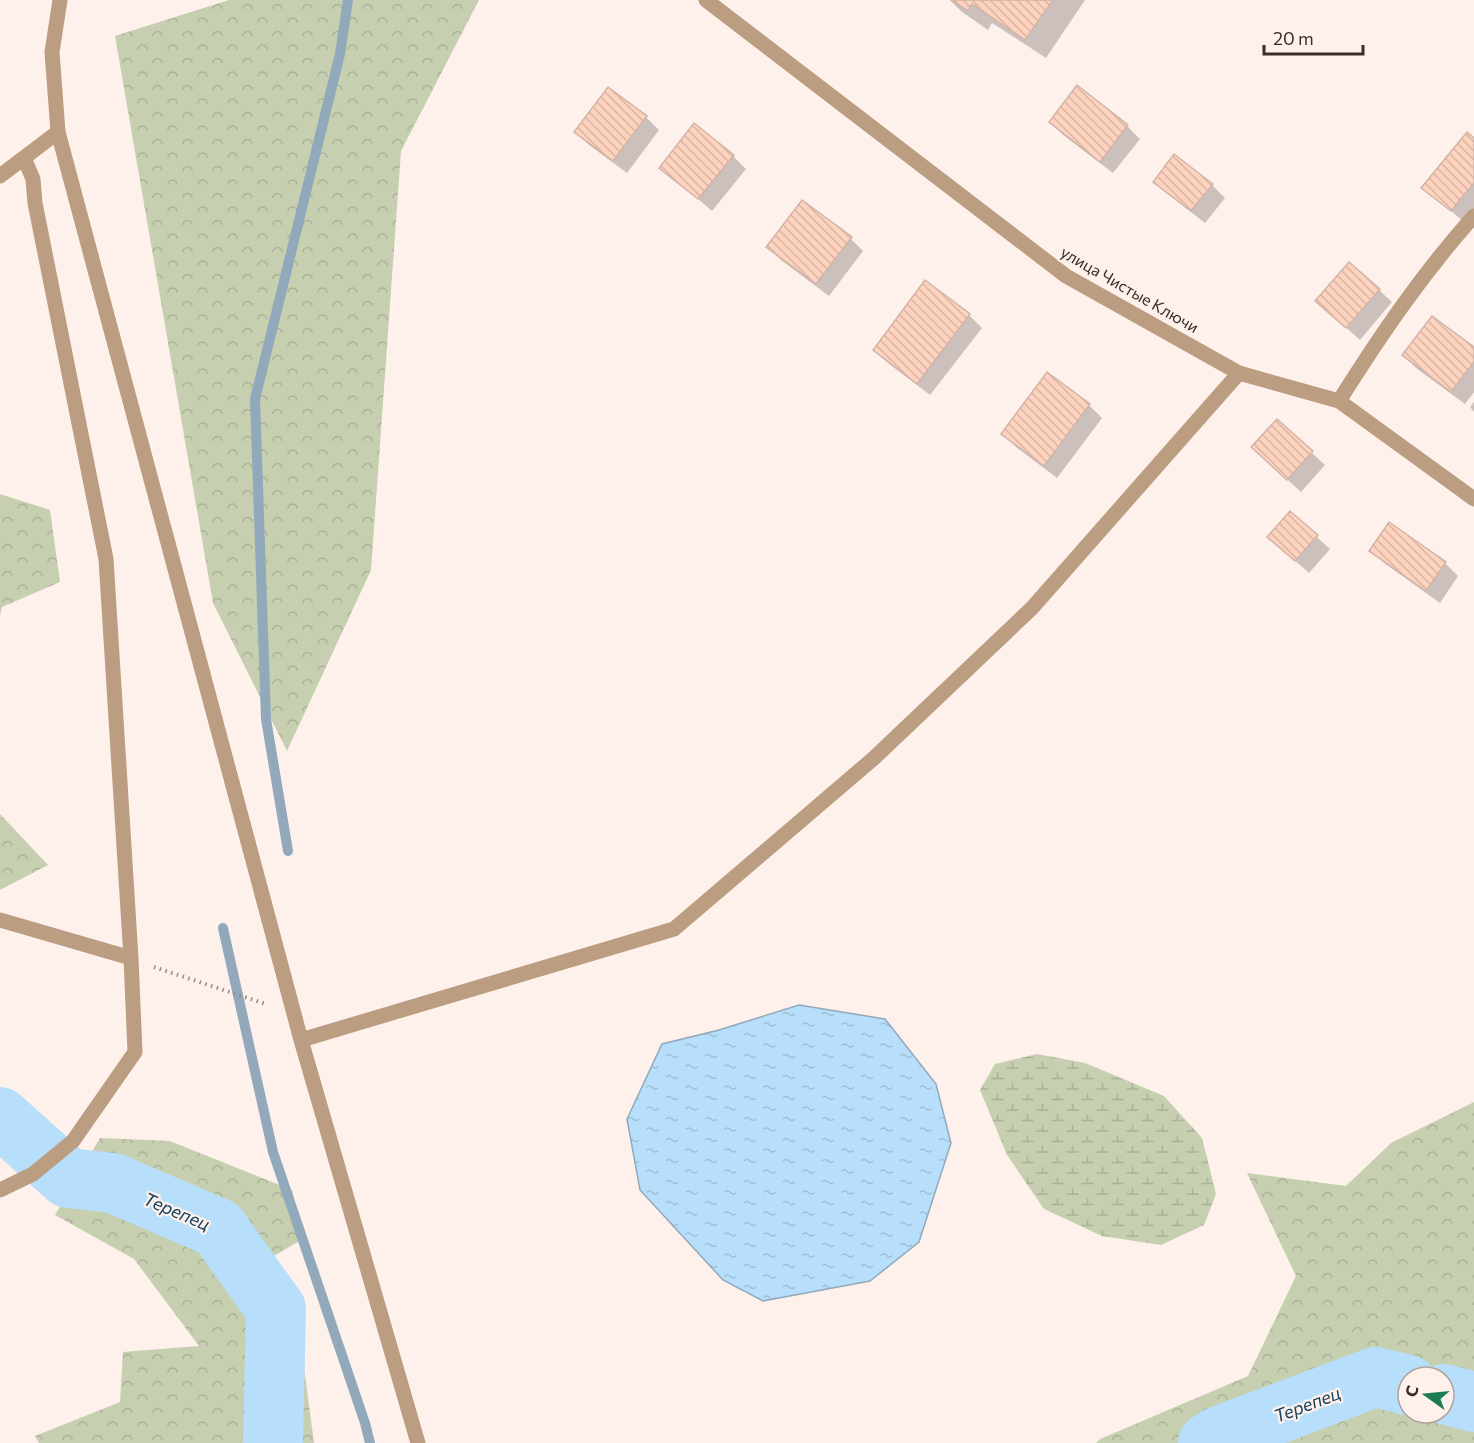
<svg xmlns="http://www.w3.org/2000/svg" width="1474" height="1443" viewBox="0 0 1474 1443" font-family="Commissioner,sans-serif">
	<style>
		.forest { fill: url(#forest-crowns); fill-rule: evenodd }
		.wetland { fill: url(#wetland-marsh) }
		.water { fill: url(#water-ripples); stroke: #91a9bb; stroke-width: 1.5 }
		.shadow { fill: #0003 }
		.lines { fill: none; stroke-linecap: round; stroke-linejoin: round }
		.stream { stroke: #91a9bb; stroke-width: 10 }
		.river { stroke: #b7defa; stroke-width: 60 }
		.building { fill: url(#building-back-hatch); stroke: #d2b4a7; stroke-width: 1.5 }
		.path { stroke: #968984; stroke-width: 4; stroke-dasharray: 1.5 4.5; stroke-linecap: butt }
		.minor { stroke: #bb9d82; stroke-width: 15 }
		.labels { text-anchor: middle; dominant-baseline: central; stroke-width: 4.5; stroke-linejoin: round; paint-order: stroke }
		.street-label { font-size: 16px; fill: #392d28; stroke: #fef1eb }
		.water-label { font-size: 18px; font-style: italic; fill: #13405c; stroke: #fef1eb }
	</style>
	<defs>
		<pattern id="forest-crowns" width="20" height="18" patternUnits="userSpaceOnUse" patternTransform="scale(1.5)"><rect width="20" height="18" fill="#c6cfb0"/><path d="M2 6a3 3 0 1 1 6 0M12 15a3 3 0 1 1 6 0" fill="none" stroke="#abb297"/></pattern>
		<pattern id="wetland-marsh" width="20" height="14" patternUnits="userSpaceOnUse" patternTransform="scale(1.5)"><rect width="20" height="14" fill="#c6cfb0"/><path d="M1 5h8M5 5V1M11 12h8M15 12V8" fill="none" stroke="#abb297"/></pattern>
		<pattern id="water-ripples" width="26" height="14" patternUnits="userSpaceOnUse" patternTransform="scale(1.5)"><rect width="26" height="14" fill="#b7defa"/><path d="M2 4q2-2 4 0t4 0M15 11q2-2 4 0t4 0" fill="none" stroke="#9ebfd6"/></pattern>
		<pattern id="building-back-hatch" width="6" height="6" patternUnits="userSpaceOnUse" patternTransform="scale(1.5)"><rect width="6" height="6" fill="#fdd2be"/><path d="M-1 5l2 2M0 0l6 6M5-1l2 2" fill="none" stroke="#dab5a3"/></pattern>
	</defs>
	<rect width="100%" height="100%" fill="#fef1eb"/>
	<!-- forest -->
	<path class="forest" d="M229 0H479L401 151 371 570 287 751 213 603 115 36Z
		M0 494 50 510 60 582 2 607 0 616Z
		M0 814 48 865 0 890Z
		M1474 1102V1443H1096L1100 1439 1248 1376 1296 1276 1247 1173 1346 1186 1391 1143ZM1408 1377H1444V1413H1408Z
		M100 1138 170 1141 292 1190 303 1239 267 1260 296 1308 314 1443H39L35 1436 120 1402 123 1352 199 1346 134 1259 55 1215Z"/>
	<!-- wetland -->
	<path class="wetland" d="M1037 1054 1085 1063 1164 1096 1202 1138 1216 1194 1204 1225 1161 1245 1102 1236 1044 1209 1007 1155 980 1090 995 1064Z"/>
	<!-- water -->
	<path class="water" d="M799 1005 885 1019 936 1084 951 1143 919 1242 870 1281 763 1301 723 1280 640 1190 627 1119 662 1044 719 1030Z"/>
	<!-- shadow -->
	<path class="shadow" d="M950 0H1085L1046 58 992 23 988 30 962 12Z
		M1077 87 1127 126 1140 139 1113 173 1063 135 1051 122Z
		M646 117 659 130 627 173 589 145 576 132Z
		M1474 140V212L1465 223 1423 187Z
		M733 156 746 169 712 211 661 167Z
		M1174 156 1212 185 1225 198 1205 223 1168 194 1155 181Z
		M851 239 863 251 829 296 781 260 768 247Z
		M1379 290 1392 302 1360 340 1330 313Z
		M969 315 982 328 930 395 888 363 875 350Z
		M1474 349V392L1465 404 1416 368 1404 355Z
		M1474 402V412L1470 407Z
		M1089 405 1102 418 1057 478 1016 447 1003 434Z
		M1277 421 1325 465 1301 492 1266 460Z
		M1290 513 1330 549 1309 573 1282 549Z
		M1371 550 1445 563 1458 576 1440 603 1384 563Z"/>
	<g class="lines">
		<!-- stream -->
		<path class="stream" d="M288 851 266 719 255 399 340 54 348 0
			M223 928 273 1152 365 1423 370 1443"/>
		<!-- river -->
		<path class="river" d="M0 1117 68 1178 113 1183 218 1228 276 1309 273 1443
			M1444 1394 1474 1402
			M1208 1443 1219 1436 1375 1377 1408 1385"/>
	</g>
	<!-- building -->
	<path class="building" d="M951 0H1053L1025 40 972 4 968 11Z
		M1077 85 1128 125 1100 162 1049 122Z
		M608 87 647 116 613 161 574 132Z
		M694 123 734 155 698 199 659 168Z
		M1467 132 1474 138V183L1451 211 1421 188Z
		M1174 154 1213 184 1191 211 1153 182Z
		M802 200 852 237 816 284 766 247Z
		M1349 262 1380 289 1346 328 1315 301Z
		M925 280 970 314 917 384 873 350Z
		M1432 316 1474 347V362L1451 392 1402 355Z
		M1047 372 1090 404 1044 466 1001 434Z
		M1277 419 1313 451 1287 480 1251 447Z
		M1290 511 1318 535 1295 561 1267 537Z
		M1389 522 1446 562 1426 591 1369 551Z"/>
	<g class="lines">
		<!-- path -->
		<path class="path" d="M154 967 266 1004"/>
		<!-- minor -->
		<path class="minor" d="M60 0 52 52 58 132 301 1040 418 1443
			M706 0 1066 276 1239 373 1339 401 1474 499
			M0 176 58 132
			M1339 401C1380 336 1422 274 1474 216
			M0 920 131 958
			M301 1040 674 929 874 758 1032 608 1239 373
			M0 1190 33 1174 73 1141 135 1052 131 958 106 559 35 203 33 179 24 158"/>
	</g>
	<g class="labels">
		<!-- street labels -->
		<g class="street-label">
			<text transform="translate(1130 289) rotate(30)">улица Чистые Ключи</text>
		</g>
		<!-- water labels -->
		<g class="water-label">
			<text transform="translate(177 1211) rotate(23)">Терепец</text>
			<text transform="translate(1307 1404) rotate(-21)">Терепец</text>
		</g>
	</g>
	<!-- north arrow -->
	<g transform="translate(1426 1395) rotate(285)"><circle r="28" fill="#fef1eb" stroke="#afa39d" stroke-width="1.5"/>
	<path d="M0-4.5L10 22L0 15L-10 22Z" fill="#1d7c53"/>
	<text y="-9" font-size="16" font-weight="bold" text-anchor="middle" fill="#392d28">С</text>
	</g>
	<!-- scale -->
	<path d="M1264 45v9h99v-9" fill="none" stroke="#392d28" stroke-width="3"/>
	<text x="1273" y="45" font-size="18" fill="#392d28" stroke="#fef1eb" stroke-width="4.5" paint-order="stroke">20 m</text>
</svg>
